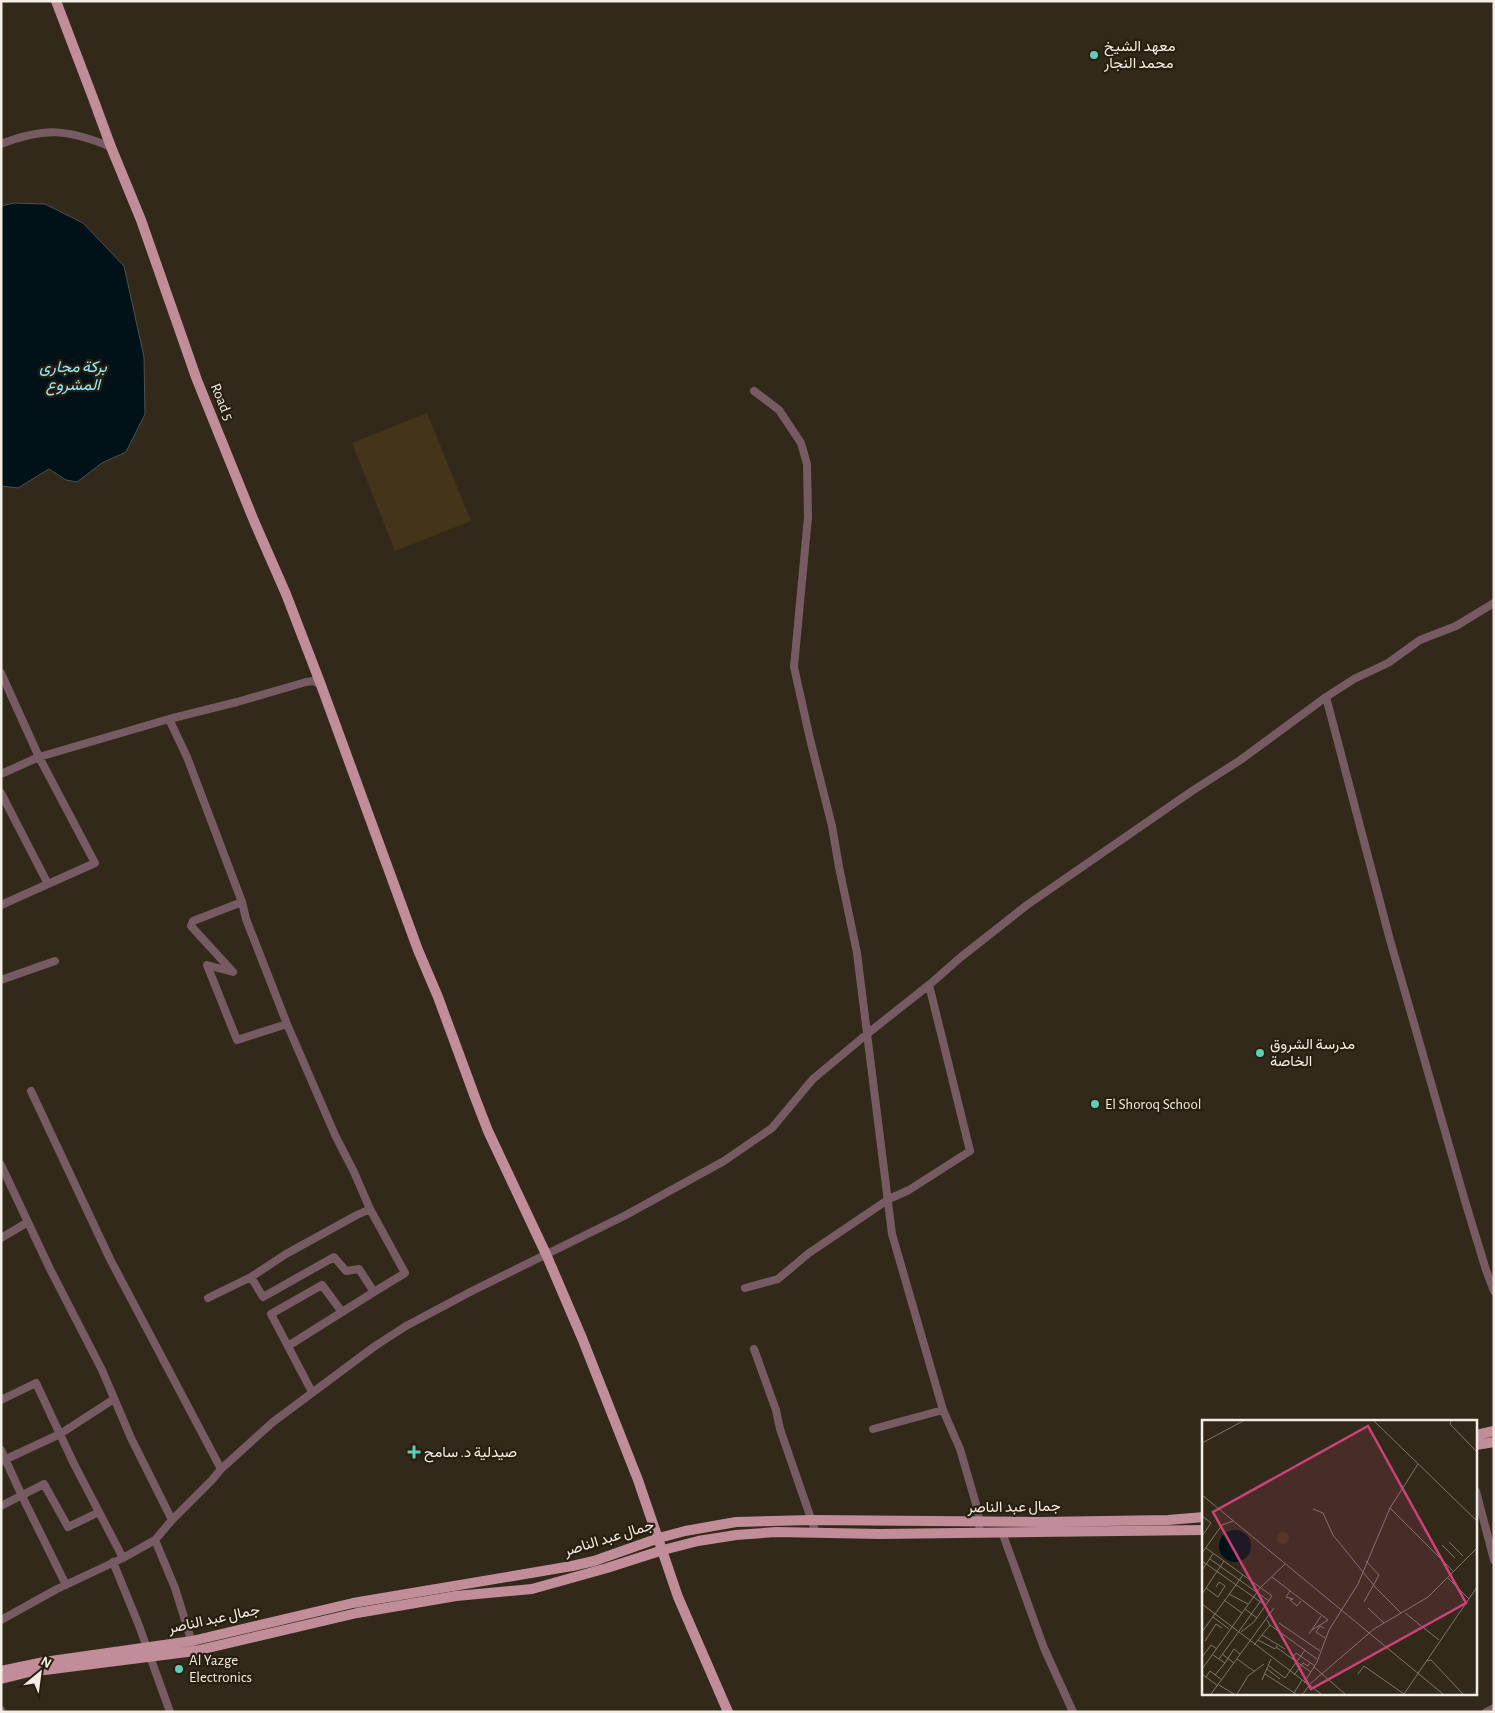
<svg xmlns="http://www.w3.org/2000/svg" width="1495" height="1713" viewBox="0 0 1495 1713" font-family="'Alegreya Sans',Vazirmatn,sans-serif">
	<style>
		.green { fill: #443419 }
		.water { fill: #001217; stroke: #495454 }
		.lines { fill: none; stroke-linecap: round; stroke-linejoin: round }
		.minor { stroke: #765c62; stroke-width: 8 }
		.major { stroke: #c18d99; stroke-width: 10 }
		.poi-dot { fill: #5eceb7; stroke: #281f11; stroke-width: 2 }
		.labels { text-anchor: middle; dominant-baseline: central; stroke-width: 4.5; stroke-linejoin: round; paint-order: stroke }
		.poi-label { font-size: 15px; fill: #f3ede4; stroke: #281f11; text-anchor: start }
		.street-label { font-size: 15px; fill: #f3ede4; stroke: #281f11 }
		.water-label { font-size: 16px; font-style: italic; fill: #96eafb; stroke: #281f11 }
		.inset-road { fill: none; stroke: #7f776b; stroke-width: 1 }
		.view { fill: #cc4376; fill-opacity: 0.15; stroke: #cc4376; stroke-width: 2.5 }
		.inset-edge { fill: none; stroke: #f3ede4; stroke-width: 2.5 }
	</style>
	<rect width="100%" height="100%" fill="#32291b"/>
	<!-- green -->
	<path class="green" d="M427 413 471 521 395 551 352 443Z"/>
	<!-- water -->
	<path class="water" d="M14 203 45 204 83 223 124 266 144 357 145 414 126 452 102 463 77 482 66 480 49 469 18 488 1 486V206Z"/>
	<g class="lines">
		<!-- minor -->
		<path class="minor" d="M1 144C45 127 68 129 111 147
			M754 391 779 410 801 443 807 464 808 517 794 667 810 739 832 826 839 867 857 953 892 1234 943 1410 960 1449 978 1511 980 1533
			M1 673 39 757 95 863 1 905
			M1326 697 1390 940 1465 1201 1486 1270 1494 1291
			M169 719 187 757 242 902 246 919 287 1024 335 1135 354 1172 370 1209 405 1273 374 1292 359 1269 346 1271 334 1257 263 1297 251 1277
			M1 774 39 757 169 719 237 702 306 682 313 681 321 685
			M1 793 48 884
			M242 902 193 921 191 926 233 972 207 965 237 1040 287 1024
			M1 980 55 961
			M31 1091 110 1259 221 1469
			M1 1165 50 1269 102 1370 131 1438 172 1520
			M1 1238 28 1222
			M745 1288 778 1279 809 1253 889 1199 909 1190 970 1151 929 985
			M208 1298 251 1277 286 1254 355 1216 370 1209
			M288 1346 374 1292
			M754 1349 776 1410 780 1429 816 1533
			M312 1392 271 1314 322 1285 342 1312
			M1 1400 36 1383 74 1464 123 1558
			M873 1429 943 1410
			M1 1450 22 1496 66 1585
			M2 1461 60 1434 114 1399
			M1476 1491 1494 1560
			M1 1506 44 1484 68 1527 99 1512
			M1002 1532 1044 1648 1073 1712
			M155 1540 175 1588 193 1646
			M113 1562 138 1623 170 1712
			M1 1620 57 1589 123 1558 155 1540 172 1520 212 1480 221 1469 273 1422 375 1346 406 1326 474 1290 626 1215 724 1161 772 1128 813 1079 867 1034 929 985 961 957 1027 905 1192 791 1239 761 1326 697 1354 679 1388 663 1420 640 1456 626 1494 603
			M1 1710 2 1712
			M1486 1712 1494 1708"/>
		<!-- major -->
		<path class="major" d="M56 1 93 98 111 147 141 220 197 380 254 521 286 594 321 685 418 950 438 997 476 1100 488 1131 546 1254 582 1338 638 1480 678 1597 728 1712
			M1476 1435 1494 1431
			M1476 1445 1494 1442
			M1 1671 44 1662 192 1641 353 1603 572 1566 594 1561 659 1538 685 1531 736 1522 812 1520 1041 1522 1168 1520 1204 1517
			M1 1679 29 1672 195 1651 357 1613 456 1596 532 1589 607 1568 663 1550 698 1541 736 1535 776 1532 880 1534 1204 1530"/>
	</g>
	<!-- markers -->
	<g class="poi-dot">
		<circle cx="1094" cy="55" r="5"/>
		<circle cx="1260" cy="1053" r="5"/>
		<circle cx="1095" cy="1104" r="5"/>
		<path d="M411.5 1444.5h5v5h5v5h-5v5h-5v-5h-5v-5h5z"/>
		<circle cx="179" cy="1669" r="5"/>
	</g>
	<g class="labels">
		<!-- poi labels -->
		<g class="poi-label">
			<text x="1104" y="46">معهد الشيخ<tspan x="1104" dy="17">محمد النجار</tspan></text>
			<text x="1270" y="1044">مدرسة الشروق<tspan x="1270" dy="17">الخاصة</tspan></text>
			<text x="1105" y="1104">El Shoroq School</text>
			<text x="424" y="1452">صيدلية د. سامح</text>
			<text x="189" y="1660">Al Yazge<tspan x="189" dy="17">Electronics</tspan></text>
		</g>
		<!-- street labels -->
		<g class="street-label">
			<text transform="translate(222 402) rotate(68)">Road 5</text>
			<text transform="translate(1014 1507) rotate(-1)">جمال عبد الناصر</text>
			<text transform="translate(609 1538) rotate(-17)">جمال عبد الناصر</text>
			<text transform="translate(214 1619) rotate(-12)">جمال عبد الناصر</text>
		</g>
		<!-- water labels -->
		<g class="water-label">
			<text x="73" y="367">بركة مجارى<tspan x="73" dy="18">المشروع</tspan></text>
		</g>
	</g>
	<!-- overview -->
	<g transform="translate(1202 1420)">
		<rect width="275" height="275" fill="#32291b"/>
		<path d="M75 118a6 6 0 1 1 12 0a6 6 0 1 1-12 0Z" fill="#443419"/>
		<path d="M17 126a16 16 0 1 1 32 0a16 16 0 1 1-32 0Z" fill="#001217"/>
		<path class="inset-road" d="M172 1 275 101M249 1 248 4 275 32M0 23 41 1M0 75 241 274M188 88 252 152M111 89 121 93 131 115 174 168 199 193M0 96 9 103 0 116M247 122 261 136M240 125 253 138M4 128 70 176 52 202 39 212M0 133 20 105 31 101M8 139 67 181M0 141 63 185M0 150 11 134M70 157 126 200M246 158 267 179M4 168 16 177 23 166 17 162 14 167M88 171 84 177 91 179 88 180 95 186 99 181M0 174 22 141M27 174 46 184M22 180 40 193M162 182 177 155 164 141M0 184 119 274M166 188 182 203M43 189 55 198M203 193 237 220M11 197 27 209M77 203 118 231M68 205 115 239M122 208 118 206 114 212 123 218M110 210 126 200M0 212 41 155M107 214 119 196M60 215 83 229M56 220 73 229 75 226M3 221 14 204 20 208M52 225 68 205 65 200M74 227 109 252M20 234 32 243M11 235 23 243 13 255M0 237 9 225 15 229M17 239 58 182M35 239 52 251M90 239 94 233 113 246M225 241 229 240 261 274M23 243 32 229 38 234M67 246 83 258 103 230M112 247 143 274M0 249 58 168 83 144M65 249 78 259M0 254 16 266M63 254 94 274M156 254 162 246 202 274M92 255 101 243 106 246 108 243M4 257 8 251 20 260M60 260 69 239M102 263 115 242 127 210 156 164 188 88 216 44M17 265 32 274M92 273 100 260M9 274 72 188M35 274 46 256 62 244M101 274 108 264 172 209 226 177 275 128M202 274 275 167"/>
		<path class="view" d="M166 6 264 183 109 269 11 92Z"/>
		<rect width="275" height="275" class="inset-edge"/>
	</g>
	<!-- border -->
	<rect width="1495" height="1713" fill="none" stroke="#f3ede4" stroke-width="5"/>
	<!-- north arrow -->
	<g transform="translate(40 1673) rotate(29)" stroke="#281f11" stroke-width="4" paint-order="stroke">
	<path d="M0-4L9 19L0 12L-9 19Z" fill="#f3ede4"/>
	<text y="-8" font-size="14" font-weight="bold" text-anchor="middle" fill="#f3ede4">N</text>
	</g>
</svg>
